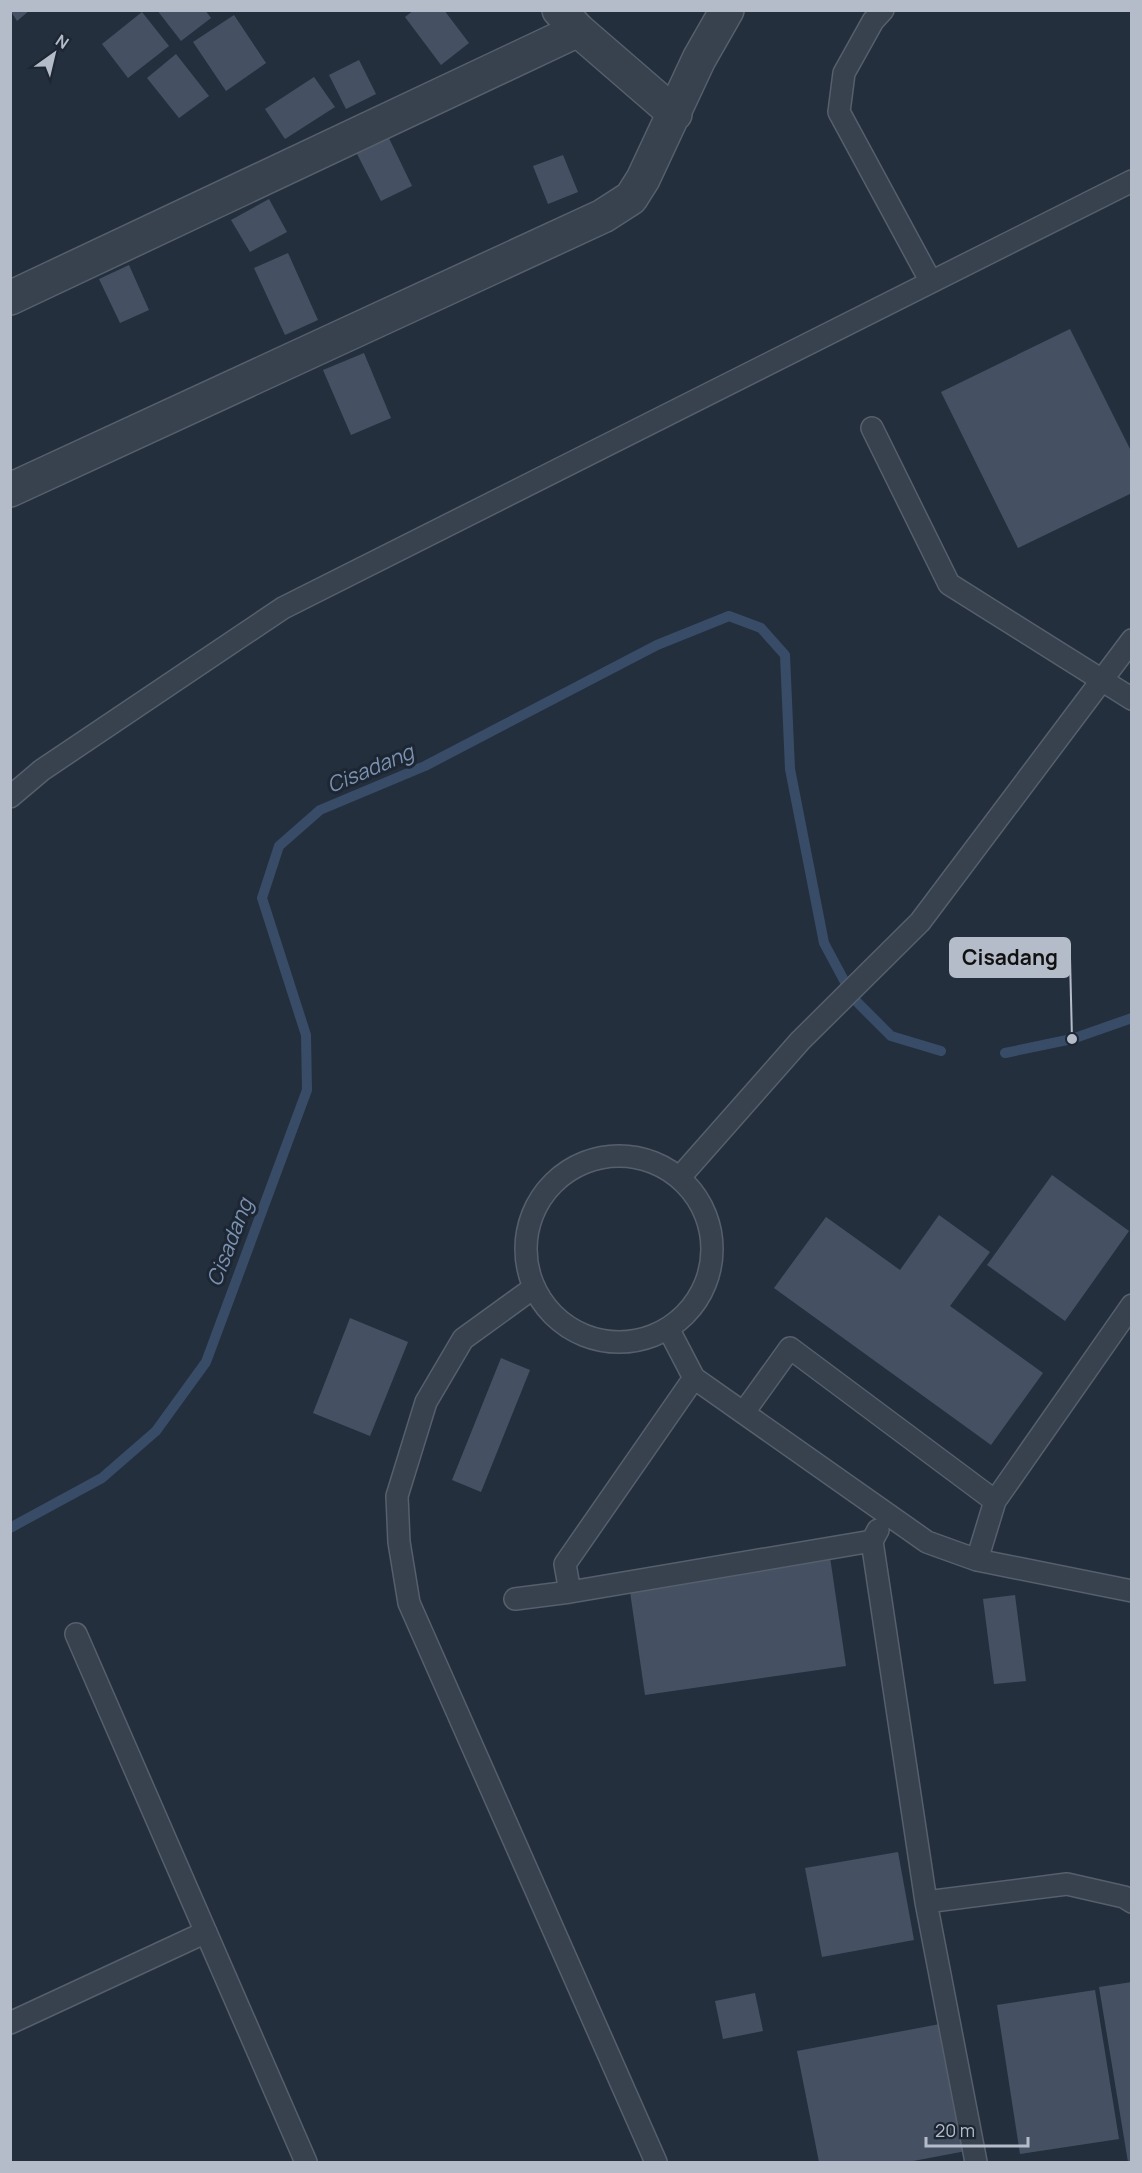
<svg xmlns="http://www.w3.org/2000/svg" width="1142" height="2173" viewBox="0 0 1142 2173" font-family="Manrope,sans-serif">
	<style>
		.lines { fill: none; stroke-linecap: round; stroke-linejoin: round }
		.stream { stroke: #394c67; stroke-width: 10 }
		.building { fill: #455162 }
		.service-casing { stroke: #565f6c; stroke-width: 24 }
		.minor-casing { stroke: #565f6c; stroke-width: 36 }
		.service { stroke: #38414e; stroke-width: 21 }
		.minor { stroke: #38414e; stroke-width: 33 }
		.labels { text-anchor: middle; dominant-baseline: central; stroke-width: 6; stroke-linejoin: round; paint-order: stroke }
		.water-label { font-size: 21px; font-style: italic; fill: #7c92b1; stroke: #1d2633 }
		.leader { fill: none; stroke: #b4bcc9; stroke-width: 2 }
		.callout-dot { fill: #b4bcc9; stroke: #1d2633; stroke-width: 2 }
		.callout { fill: #b4bcc9; stroke: #b4bcc9; stroke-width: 2 }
		.callout-label { font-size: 21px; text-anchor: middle; font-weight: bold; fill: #111 }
	</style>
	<rect width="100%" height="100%" fill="#242f3e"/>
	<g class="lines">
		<!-- stream -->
		<path class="stream" d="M1005 1053 1072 1039 1132 1018
			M10 1528 102 1478 156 1431 206 1362 307 1090 306 1035 262 898 279 846 320 810 425 766 657 645 729 616 761 628 785 655 790 769 824 943 854 999 891 1036 941 1051"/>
	</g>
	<!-- building -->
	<path class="building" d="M10 10H30L17 21Z
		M157 10H205L211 18 181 41Z
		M414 10H444L469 43 441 65 405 17Z
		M142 12 169 46 128 78 102 44Z
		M234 15 266 63 226 91 193 42Z
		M176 54 209 96 179 118 147 78Z
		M359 60 376 94 346 109 329 75Z
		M314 77 335 107 285 139 265 109Z
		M385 130 412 186 381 201 353 146Z
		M563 155 578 192 548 204 533 166Z
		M269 199 287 232 250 252 231 220Z
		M288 253 318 320 285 335 254 268Z
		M129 265 149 310 120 323 99 279Z
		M1070 329 1132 453V493L1018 548 941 392Z
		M364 353 391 418 351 435 323 370Z
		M1052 1175 1129 1231 1065 1321 987 1265Z
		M939 1215 990 1252 950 1306 1043 1373 991 1445 774 1288 826 1217 900 1270Z
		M350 1318 408 1342 370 1436 313 1413Z
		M501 1358 530 1370 481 1492 452 1480Z
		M830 1557 846 1666 645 1695 629 1585Z
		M1015 1595 1026 1681 994 1684 983 1599Z
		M898 1852 914 1940 822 1957 805 1868Z
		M1132 1982V2162H1128L1099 1987Z
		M1095 1990 1119 2139 1020 2154 997 2005Z
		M755 1993 763 2031 723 2039 715 2001Z
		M940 2024 966 2151 908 2162H819L797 2051Z"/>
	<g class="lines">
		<defs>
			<path id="service" d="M883 10 873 21 844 73 839 112 931 282
				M872 428 949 584 1132 699
				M10 797 42 770 283 608 1132 181
				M526 1249a93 93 0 1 1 186 0a93 93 0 1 1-186 0Z
				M680 1177 800 1041 920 922 1132 640
				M532 1289 463 1339 426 1402 397 1496 399 1542 409 1603 656 2162
				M669 1330 694 1378 927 1542 977 1560 1132 1591
				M744 1412 790 1348 995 1501
				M872 1541 926 1902 976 2162
				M977 1560 995 1501 1132 1305
				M570 1592 565 1564 694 1378
				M515 1599 570 1592 872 1541 878 1530
				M76 1634 306 2162
				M926 1902 1067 1884 1124 1897 1132 1902
				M10 2023 206 1932"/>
			<path id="minor" d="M559 10 578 30 675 114
				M10 298 578 30
				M10 490 603 216 631 198 643 179 699 59 727 10"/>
		</defs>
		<!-- service casing -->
		<use href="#service" class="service-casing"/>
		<!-- minor casing -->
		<use href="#minor" class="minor-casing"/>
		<!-- service -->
		<use href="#service" class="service"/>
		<!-- minor -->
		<use href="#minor" class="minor"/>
	</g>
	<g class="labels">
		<!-- water labels -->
		<g class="water-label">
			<text transform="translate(370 768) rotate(-23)">Cisadang</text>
			<text transform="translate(229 1242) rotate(-69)">Cisadang</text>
		</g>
	</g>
	<!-- callouts -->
	<path class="leader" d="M1072 1039L1070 958"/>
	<circle class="callout-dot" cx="1072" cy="1039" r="6"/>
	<rect class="callout" x="950" y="938" width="120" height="39" rx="6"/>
	<g class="callout-label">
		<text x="1010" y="965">Cisadang</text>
	</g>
	<!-- border -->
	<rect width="1142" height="2173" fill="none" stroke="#b4bcc9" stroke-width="24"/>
	<!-- north arrow -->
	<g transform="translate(54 54) rotate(34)" stroke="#1d2633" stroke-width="4.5" paint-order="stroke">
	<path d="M0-4.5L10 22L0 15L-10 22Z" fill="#b4bcc9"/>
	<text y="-9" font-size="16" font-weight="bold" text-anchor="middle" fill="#b4bcc9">N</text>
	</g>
	<!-- scale -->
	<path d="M926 2137v9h102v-9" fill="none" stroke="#b4bcc9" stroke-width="3"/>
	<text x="935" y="2137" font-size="18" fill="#b4bcc9" stroke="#1d2633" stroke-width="4.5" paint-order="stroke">20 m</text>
</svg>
